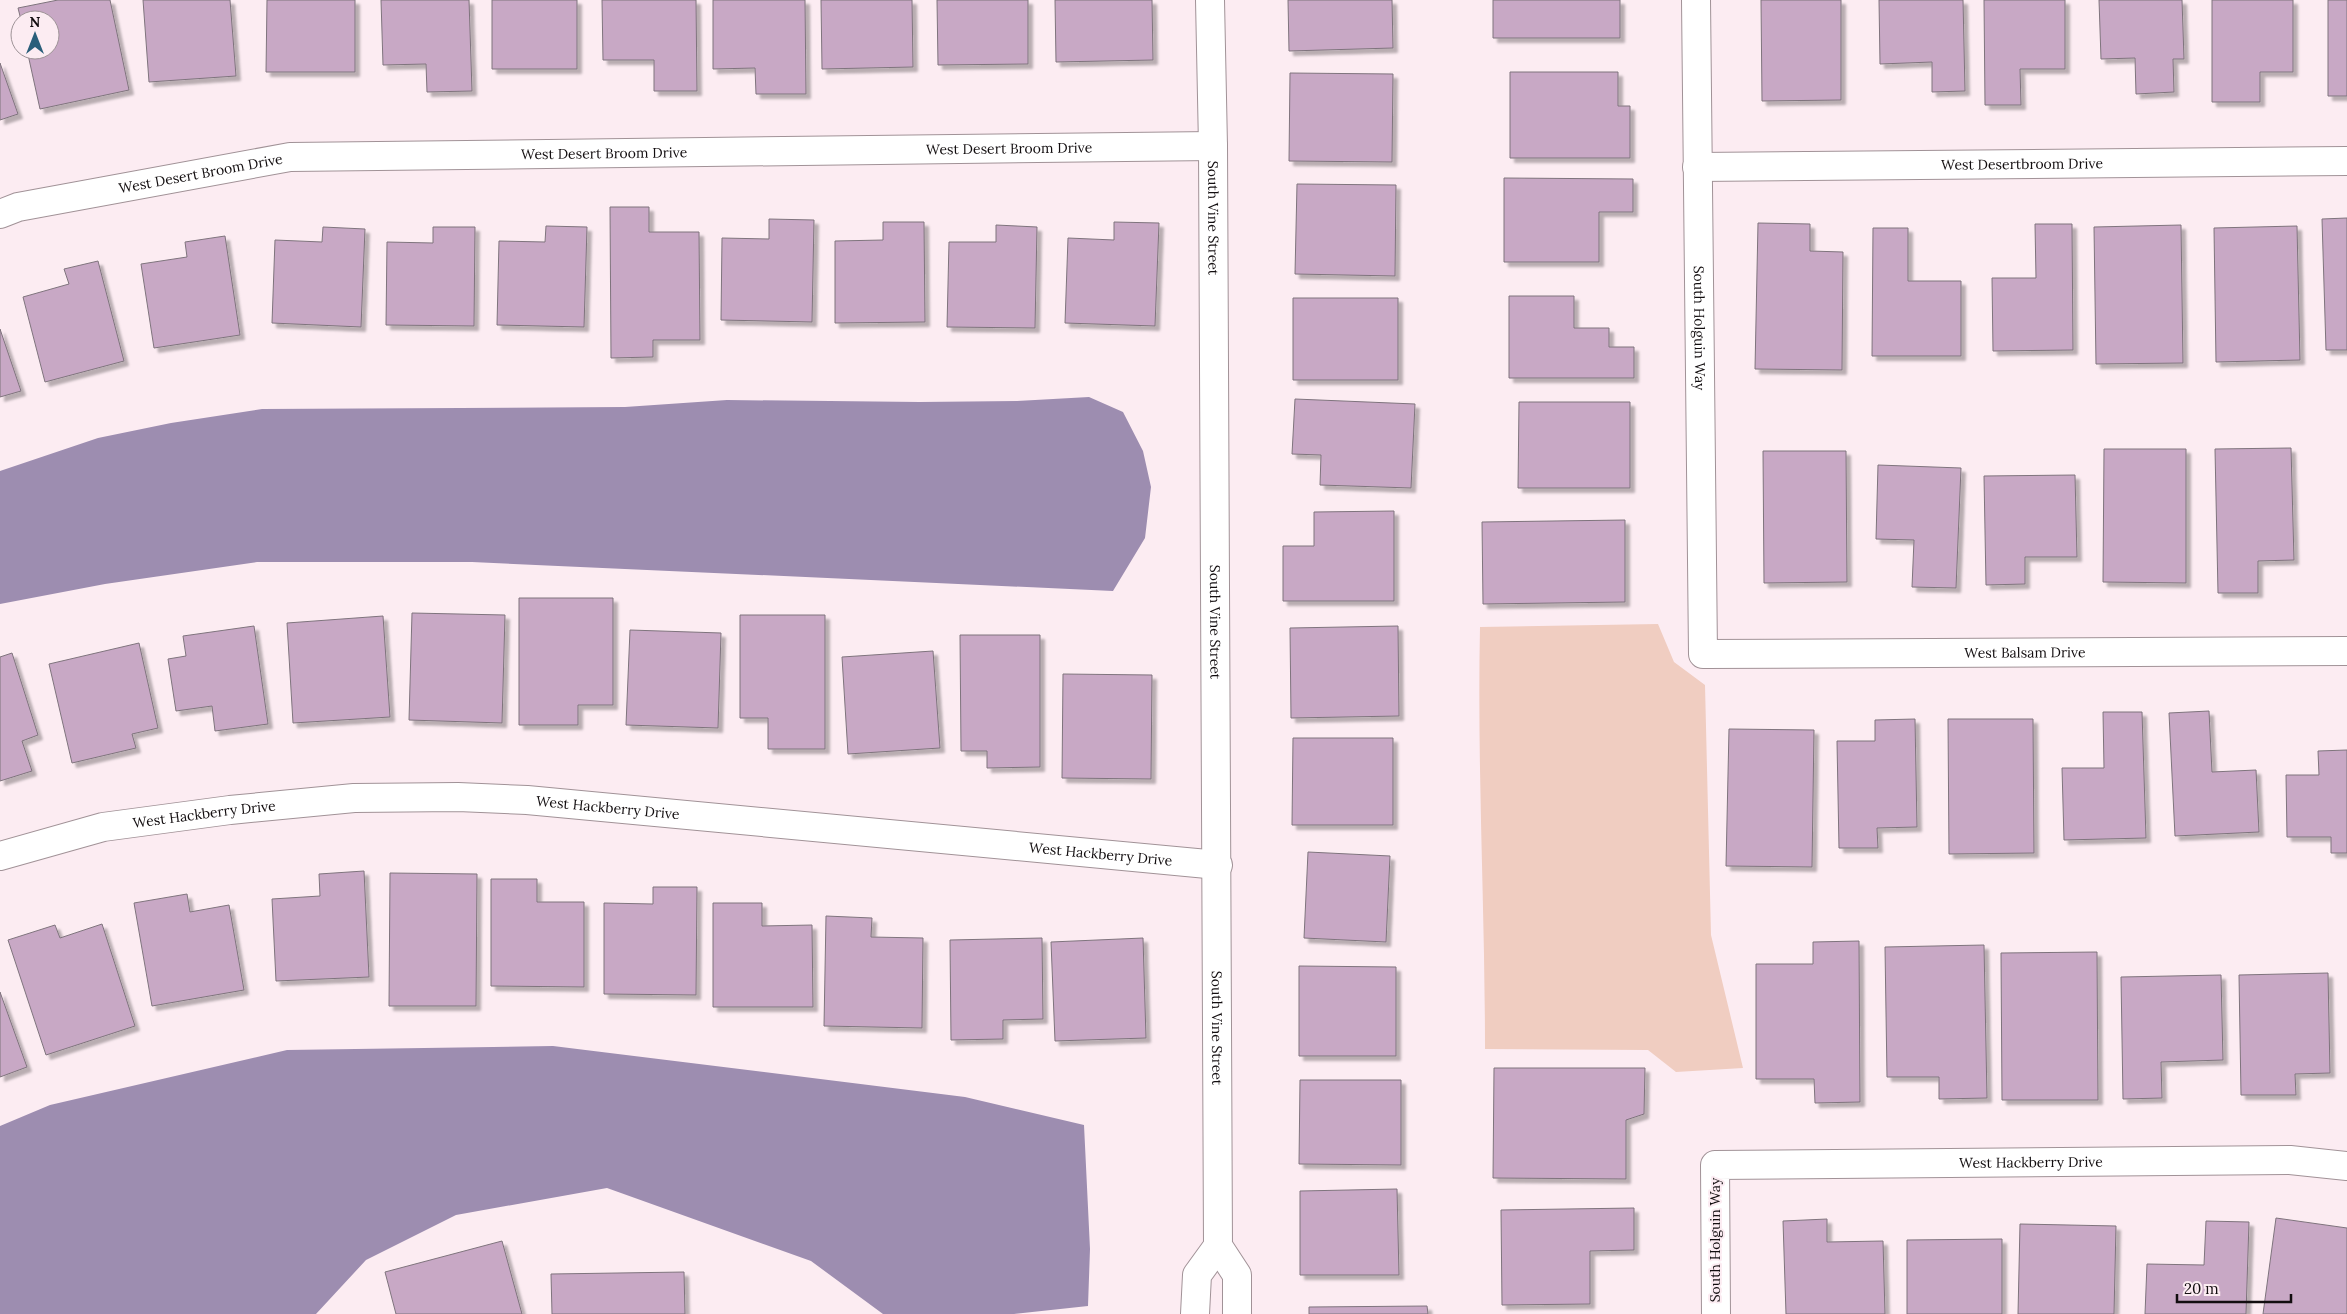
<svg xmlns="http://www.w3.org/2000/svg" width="2347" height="1314" viewBox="0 0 2347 1314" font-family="Lora,serif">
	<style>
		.green { fill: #f0cdc1 }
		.water { fill: #9d8db0 }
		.building { fill: #c8a8c5; stroke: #7f747d; filter: url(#shadow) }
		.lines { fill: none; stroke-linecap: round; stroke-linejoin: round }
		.street-casing { stroke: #a19297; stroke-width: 30 }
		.street { stroke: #fff; stroke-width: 28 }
		.labels { text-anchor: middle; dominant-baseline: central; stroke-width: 4; stroke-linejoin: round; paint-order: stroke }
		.street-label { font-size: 14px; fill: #120d0f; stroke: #fcecf2 }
	</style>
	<defs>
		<filter id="shadow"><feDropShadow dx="4.5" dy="4.5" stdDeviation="1" flood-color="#0004"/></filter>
	</defs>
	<rect width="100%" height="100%" fill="#fcecf2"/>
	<!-- green -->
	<path class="green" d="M1658 624 1674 662 1705 685 1711 935 1743 1068 1676 1072 1648 1050 1485 1049C1485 908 1477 767 1480 627Z"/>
	<!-- water -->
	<path class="water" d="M1089 397 1123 412 1143 451 1151 487 1145 538 1113 591 472 562H257L105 584 0 604V471L98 438 171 423 262 409 625 407 727 400 920 402 1017 401Z
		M553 1046 965 1097 1084 1125 1090 1249 1088 1306 1014 1314H883L811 1261 607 1188 456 1215 366 1260 316 1314H0V1126L50 1105 287 1050Z"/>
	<!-- building -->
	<path class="building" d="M58 0H110L129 90 40 109 27 50H50V20H21L18 8Z
		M143 0H230L236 76 149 82Z
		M267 0H355V72H266Z
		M381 0H469L472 91 427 92 426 64 383 65Z
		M492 0H577V69H492Z
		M602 0H696L697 91H654V60H603Z
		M713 0H805L806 94H756L755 68 713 69Z
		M821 0H912L913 67 822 69Z
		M937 0H1028V64L938 65Z
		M1055 0H1152L1153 60 1056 62Z
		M1288 0H1392L1393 48 1289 51Z
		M1493 0H1620V38H1493Z
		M1761 0H1841V100L1762 101Z
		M1879 0H1963L1965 91 1932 92V62L1880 64Z
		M1984 0H2065V69H2020L2021 105H1985Z
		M2099 0H2182L2184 59H2173L2174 92 2136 94 2135 58 2101 59Z
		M2212 0H2293V72H2260V102H2212Z
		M2328 0H2347V96H2328Z
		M0 63 18 114 0 120Z
		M1510 72H1618V106H1630V158H1510Z
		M1290 73 1393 74 1392 162 1289 161Z
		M1504 178 1633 179V212H1599V262H1504Z
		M1297 184 1396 185 1395 276 1295 274Z
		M610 207H649V232H699L700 340H653V357L611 358Z
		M2347 218V350H2326L2322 219Z
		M769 219 814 220 812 322 721 320 722 238 769 239Z
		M883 222H924L925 322 835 323V241L883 240Z
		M1114 222 1159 223 1155 326 1065 323 1068 238 1114 240Z
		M1758 223 1810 224V251L1843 252 1842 370 1755 369Z
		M2035 224H2072L2073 350 1993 351 1992 278H2036Z
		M996 225 1037 227 1035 328 947 327 949 242H996Z
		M2181 225 2183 363 2096 364 2094 227Z
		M546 226 587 227 584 327 497 325 499 241 545 242Z
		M2297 226 2300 360 2216 362 2214 228Z
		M323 227 365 229 361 327 272 323 275 240 322 242Z
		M433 227H475L474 326 386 325 387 242 433 243Z
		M1873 228H1908V281H1961V356H1872Z
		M225 236 240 335 154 348 141 264 187 257 185 242Z
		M98 261 124 361 45 382 23 297 69 284 64 269Z
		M1509 296H1574V328H1609V347H1634V378H1509Z
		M1293 298H1398V380H1293Z
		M0 329 21 391 0 397Z
		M1295 399 1415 404 1411 488 1320 485 1321 455 1292 454Z
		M1519 402H1630V488H1518Z
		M2291 448 2294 560 2258 561V593H2218L2215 449Z
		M2104 449H2186V583L2103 582Z
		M1763 451H1846L1847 582 1764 583Z
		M1878 465 1961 468 1956 588 1912 587 1914 540 1876 539Z
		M2075 475 2077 557H2025V584L1986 585 1984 476Z
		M1394 511V601H1283V546H1314V512Z
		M1625 520V602L1483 604 1482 522Z
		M519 598H613V705H578V725H519Z
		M412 613 505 615 502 723 409 720Z
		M740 615H825V749H768V718H740Z
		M383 616 390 717 293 723 287 623Z
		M254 626 268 724 215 731 212 706 176 711 168 659 186 656 183 636Z
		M1398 626 1399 716 1291 718 1290 628Z
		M630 630 721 633 718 728 626 725Z
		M960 635H1040V767L987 768V751H961Z
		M139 643 158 728 132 734 136 748 72 763 49 664Z
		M933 651 940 748 848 754 842 657Z
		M12 653 38 735 22 741 32 771 0 781V657Z
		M1063 674 1152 675 1151 779 1062 778Z
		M2209 711 2212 772 2256 770 2259 832 2175 836 2169 713Z
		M2103 712H2142L2146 838 2064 840 2062 768H2104Z
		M1915 719 1917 827 1877 828 1878 848H1839L1837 741H1875V720Z
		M1948 719H2033L2034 853 1949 854Z
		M1729 729 1814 730 1812 867 1726 866Z
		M1293 738H1393V825H1292Z
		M2347 750V853H2331V837H2287L2286 775H2319L2318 751Z
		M1308 852 1390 856 1386 942 1304 938Z
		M364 871 369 977 276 981 272 899 320 896 319 874Z
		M390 873 477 874 476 1006H389Z
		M491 879H537V902H584V987L491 986Z
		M653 887H697L696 995 604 994V903L653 904Z
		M187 894 190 912 229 905 244 990 152 1006 134 903Z
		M713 903H762V926L812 925 813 1007H713Z
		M826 916 872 918 871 937 923 938 922 1028 824 1026Z
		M102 924 135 1026 46 1055 8 940 55 925 60 938Z
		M1042 938 1043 1019 1003 1020V1039L951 1040 950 940Z
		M1143 938 1146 1038 1055 1041 1051 942Z
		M1859 941 1860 1102 1815 1103 1814 1079H1756V964H1813V942Z
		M1984 945 1987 1098 1939 1099V1077H1887L1885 947Z
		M2097 952 2098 1100H2002L2001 953Z
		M1299 966 1396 967V1056H1299Z
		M2328 973 2330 1073 2295 1074 2296 1095H2241L2239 975Z
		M2221 975 2223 1060 2161 1062 2162 1098 2123 1099 2121 977Z
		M0 992 27 1067 0 1077Z
		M1494 1068H1645L1644 1114 1626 1120V1179L1493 1178Z
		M1300 1080H1401V1165L1299 1164Z
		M1397 1189 1399 1275H1300V1191Z
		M1634 1208V1250L1590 1251V1304L1502 1305 1501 1210Z
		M2276 1218 2347 1228V1314H2263Z
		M1827 1219V1242L1883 1241 1885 1314H1786L1783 1221Z
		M2206 1221 2249 1222 2246 1314H2145L2147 1264 2204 1265Z
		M2020 1224 2116 1226 2114 1314H2018Z
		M2002 1239V1314H1907V1240Z
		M502 1241 522 1314H396L385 1272Z
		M684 1272 685 1314H552L551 1274Z
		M1427 1306 1428 1314H1309V1307Z"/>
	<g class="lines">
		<defs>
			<g id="street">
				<path id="s1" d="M1210 0 1213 146 1218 1246 1237 1275V1314"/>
				<path id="s2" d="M1696 0 1703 654 2347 651"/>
				<path id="s3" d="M1697 167 2347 161"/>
				<path id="s4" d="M0 214 18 207 290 157 1213 146"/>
				<path id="s5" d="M0 856 103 827 230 810 354 798 458 797 527 800 1218 865"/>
				<path d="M1195 1314 1197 1275 1218 1246"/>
				<path id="s6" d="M1716 1314 1715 1165 2290 1160 2347 1166"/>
			</g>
		</defs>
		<!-- street casing -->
		<use href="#street" class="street-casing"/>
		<!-- street -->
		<use href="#street" class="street"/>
	</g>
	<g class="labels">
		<!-- street labels -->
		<g class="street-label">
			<text stroke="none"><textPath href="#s4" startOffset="1015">West Desert Broom Drive</textPath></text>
			<text stroke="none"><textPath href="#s4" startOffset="610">West Desert Broom Drive</textPath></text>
			<text stroke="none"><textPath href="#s3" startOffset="325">West Desertbroom Drive</textPath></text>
			<text stroke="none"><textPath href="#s4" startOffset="205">West Desert Broom Drive</textPath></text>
			<text stroke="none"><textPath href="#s1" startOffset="218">South Vine Street</textPath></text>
			<text stroke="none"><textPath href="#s2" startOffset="328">South Holguin Way</textPath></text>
			<text stroke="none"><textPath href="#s1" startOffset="622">South Vine Street</textPath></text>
			<text stroke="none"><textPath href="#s2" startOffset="976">West Balsam Drive</textPath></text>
			<text stroke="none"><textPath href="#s5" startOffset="614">West Hackberry Drive</textPath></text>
			<text stroke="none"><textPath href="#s5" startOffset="209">West Hackberry Drive</textPath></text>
			<text stroke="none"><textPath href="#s5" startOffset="1109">West Hackberry Drive</textPath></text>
			<text stroke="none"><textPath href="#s1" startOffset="1028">South Vine Street</textPath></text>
			<text stroke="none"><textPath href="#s6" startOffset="465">West Hackberry Drive</textPath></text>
			<text transform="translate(1715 1240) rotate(-90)">South Holguin Way</text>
		</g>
	</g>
	<!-- north arrow -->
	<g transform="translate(35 35)"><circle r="24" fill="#fcecf2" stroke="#9e9397"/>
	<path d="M0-4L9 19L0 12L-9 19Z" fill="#2a5e7a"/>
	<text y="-8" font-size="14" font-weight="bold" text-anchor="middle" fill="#120d0f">N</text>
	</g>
	<!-- scale -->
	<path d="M2177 1294v8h114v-8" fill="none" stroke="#120d0f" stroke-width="2.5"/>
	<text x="2184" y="1294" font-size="15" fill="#120d0f" stroke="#fcecf2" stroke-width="4" paint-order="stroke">20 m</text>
</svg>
